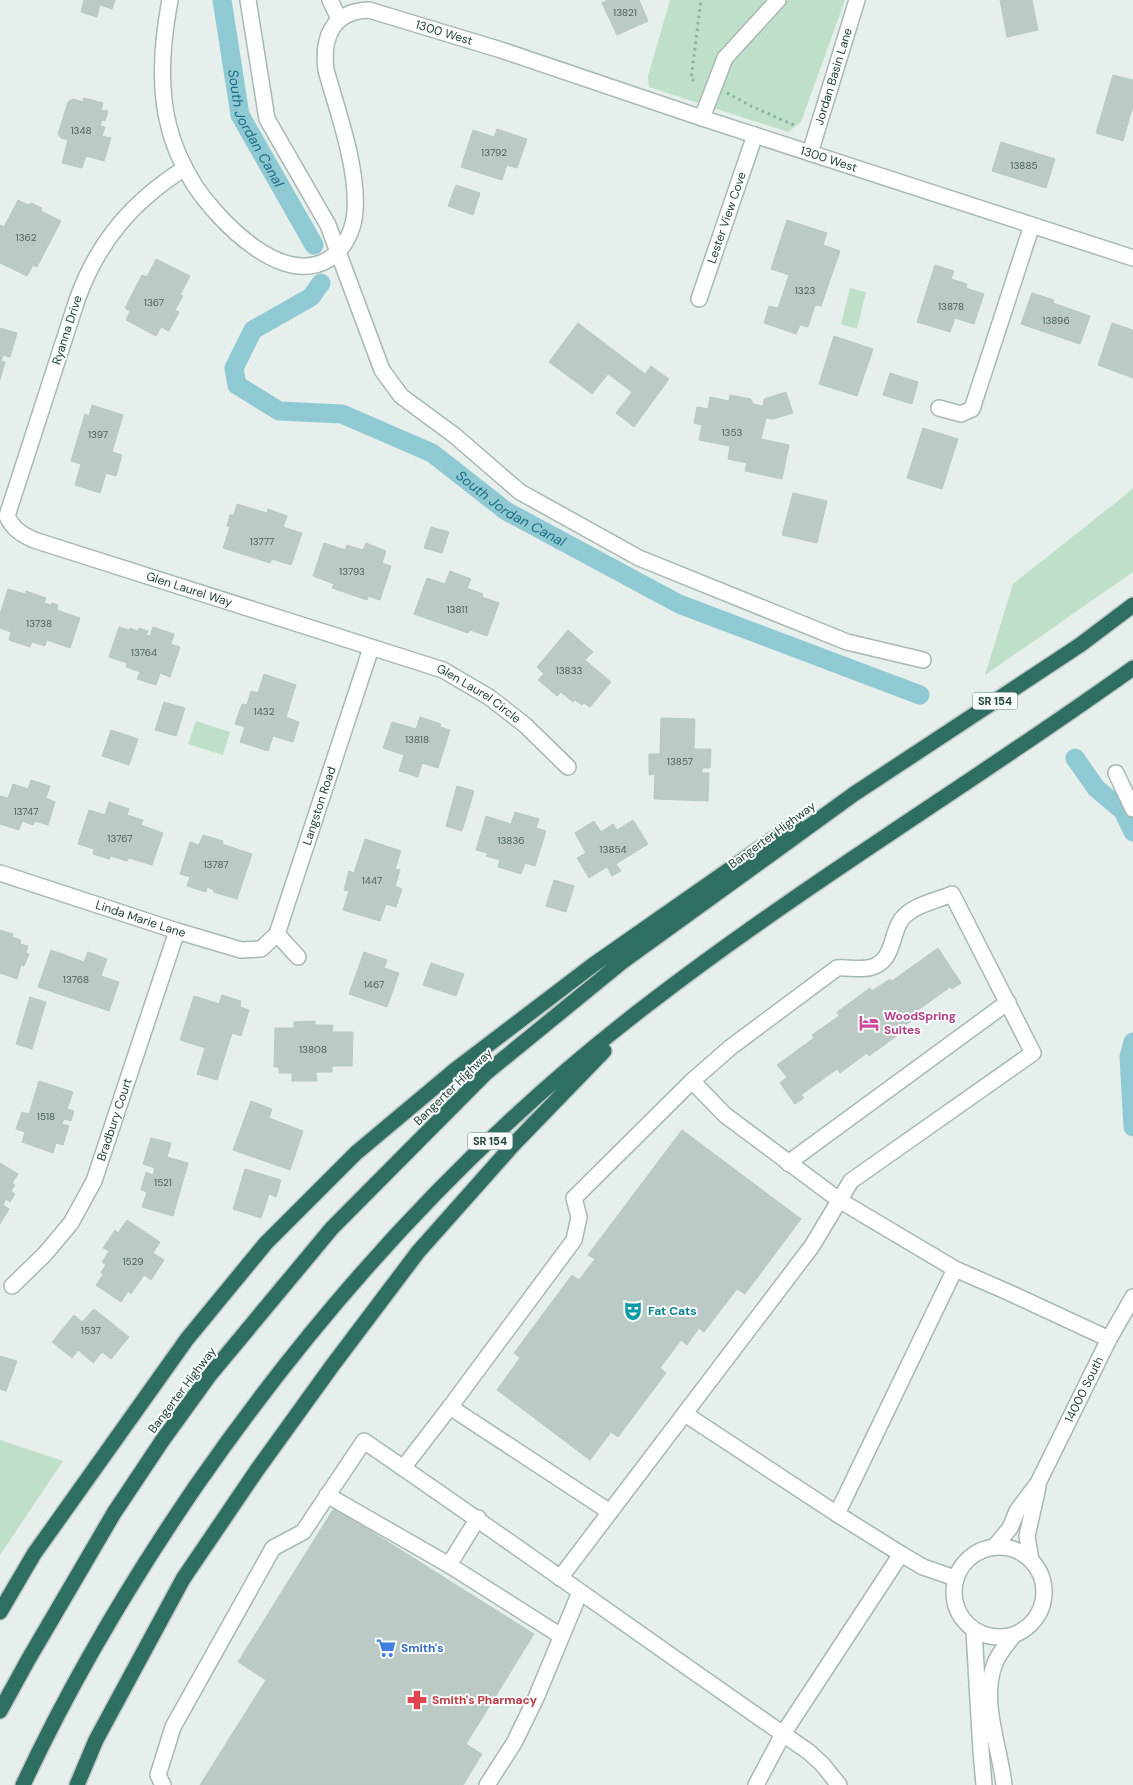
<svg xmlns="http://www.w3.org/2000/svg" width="1133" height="1785" viewBox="0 0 1133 1785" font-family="'DM Sans',sans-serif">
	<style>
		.green { fill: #bfe0c8 }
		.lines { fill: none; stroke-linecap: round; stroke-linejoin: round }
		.canal { stroke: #8ec9d4; stroke-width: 19 }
		.building { fill: #bbcac4; stroke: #b8c9c2 }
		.minor-casing { stroke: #a8b8b2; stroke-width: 18 }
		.highway-casing { stroke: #c2cac8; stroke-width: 18 }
		.path { stroke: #86b3a5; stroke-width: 3; stroke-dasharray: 2.5 4; stroke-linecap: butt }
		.minor { stroke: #fff; stroke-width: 15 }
		.highway { stroke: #2f6f62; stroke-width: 15 }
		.labels { text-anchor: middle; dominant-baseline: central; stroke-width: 4; stroke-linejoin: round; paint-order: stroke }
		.number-label { font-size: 10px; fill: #4a645c }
		.shield { fill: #f7fbf9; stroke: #637a73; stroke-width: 1 }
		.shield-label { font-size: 11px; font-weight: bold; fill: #24423a }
		.street-label { font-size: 12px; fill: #24423a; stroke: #f7fbf9 }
		.hotel-label { font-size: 12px; font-weight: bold; fill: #b23c85; stroke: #f7fbf9; text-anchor: start }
		.culture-label { font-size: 12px; font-weight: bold; fill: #0d838f; stroke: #f7fbf9; text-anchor: start }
		.shop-label { font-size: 12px; font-weight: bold; fill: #366cbe; stroke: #f7fbf9; text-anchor: start }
		.health-label { font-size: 12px; font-weight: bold; fill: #be3a42; stroke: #f7fbf9; text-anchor: start }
		.water-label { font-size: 14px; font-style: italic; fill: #1c6f80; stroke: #f7fbf9 }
	</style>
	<rect width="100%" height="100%" fill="#e6efeb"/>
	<!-- green -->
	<path class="green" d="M670 0H845L801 122 788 132 649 87 648 76Z
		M850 288 866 292 857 329 841 324Z
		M1133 488V572L985 675 1013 584 1119 500Z
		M196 721 230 732 223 755 188 744Z
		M0 1440 63 1461 0 1555Z"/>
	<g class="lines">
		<!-- canal -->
		<g class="canal">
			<path id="s1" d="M222 0 240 115 314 245"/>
			<path id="s2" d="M321 283 311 297 253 330 234 368 237 385 279 411 342 414 432 453 506 511 679 604 920 695"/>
			<path d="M1075 758 1096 788 1123 811 1133 832"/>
			<path d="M1133 1042 1129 1057 1133 1127"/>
		</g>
	</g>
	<!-- building -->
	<path class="building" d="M84 0H115L112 9 100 5 97 17 81 12Z
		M608 0H639L648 21 617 35 602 3Z
		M1000 0H1032L1038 30 1007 37Z
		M1113 75 1133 80V106L1123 141 1096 133Z
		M84 98 103 103 101 110 108 111 105 121 102 120 100 126 105 127 102 136 111 138 104 161 86 156 82 168 62 163 68 140 61 138 58 134 68 102 73 99 83 102Z
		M497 129 527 139 517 168 507 165 502 180 461 167 473 130 494 137Z
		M1001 142 1055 159 1046 188 992 171Z
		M456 185 480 193 473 215 448 206Z
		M18 200 28 205 31 203 42 208 41 211 61 221 37 267 33 265 27 276 0 263V225L4 227Z
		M787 220 827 233 823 245 840 251 821 306 815 305 808 327 800 325 796 334 764 323 769 306 778 308 789 275 771 269Z
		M156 259 190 276 180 295 183 296 175 310 179 312 169 331 161 327 156 336 126 320 130 311 125 308 142 275 147 277Z
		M935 265 954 271 951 279 967 284 966 288 984 294 974 324 955 318 950 332 917 322Z
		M1032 293 1054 300 1053 303 1090 316 1080 344 1021 324Z
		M578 323 645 374 651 366 669 379 634 427 616 413 632 392 608 374 592 394 549 362Z
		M1112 323 1133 330V378L1098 365Z
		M0 328 17 333 10 357 3 355 1 361 5 362 0 380Z
		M834 336 873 349 857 396 819 384Z
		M890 373 918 382 912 404 883 395Z
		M786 392 793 413 773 419 766 418 761 439 789 445 782 479 745 471 747 463 728 459 730 446 699 440 702 425 694 423 697 407 708 409 710 397 729 401 730 395 751 399 753 404 763 406 764 399Z
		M92 405 123 415 112 452 122 455 116 476 106 473 100 493 75 485 81 464 71 461 85 414 89 416Z
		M923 428 958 439 942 489 907 478Z
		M793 493 827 501 817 543 782 535Z
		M237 504 267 513 268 509 287 516 283 527 302 533 291 565 272 559 270 563 223 548 230 527 227 526 230 515H234Z
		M431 527 449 532 442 553 424 548Z
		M324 543 345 550 347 545 363 550 366 543 386 551 382 563 391 566 380 600 368 596 367 600 332 588 334 584 313 576Z
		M450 571 471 579 467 588 483 594 482 597 499 603 487 636 470 630 468 633 414 614 427 578 445 584Z
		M8 589 25 594 26 591 46 598 44 603 51 605 52 603 58 605 57 610 80 618 70 648 47 640 45 646 32 642 30 647 9 640 11 632 0 628V614Z
		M119 627 129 630 130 628 138 631 139 628 148 631 146 635 150 636 153 627 174 634 171 644 180 647 170 677 160 673 156 685 137 679 140 672 126 667 127 663 109 657Z
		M568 630 593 652 585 660 611 682 590 707 584 703 582 705 575 700 573 702 561 692 557 696 538 680 544 674 537 667Z
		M264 674 296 685 286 717 299 722 293 742 273 736 268 751 240 742 245 727 235 724 242 704 247 705 251 691 258 693Z
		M164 702 185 708 176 736 155 730Z
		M420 717 441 724 440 727 450 730 438 768 422 763 418 777 399 771 404 755 383 748 392 722 416 729Z
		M661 718 695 719 694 749H711L710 768H702V773H709L708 801 654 799 655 774 649 775V754H660Z
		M111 730 138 739 129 765 102 756Z
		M31 780 50 786 46 798 55 802 48 825 35 821 33 825 22 821 19 830 0 824V796L8 798 13 784 28 789Z
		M457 786 474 791 462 831 446 826Z
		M109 802 129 809 127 815 143 820 141 825 163 833 152 865 129 858 127 861 111 856 109 859 93 854 94 849 78 844 89 810 105 815Z
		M515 812 539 819 536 828 546 831 535 866 525 863 521 874 498 867 500 860 486 856 488 853 476 850 486 816 511 824Z
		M633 820 648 844 616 864 621 871 612 876 607 867 589 878 577 858 586 853 575 833 594 821 601 832 613 824 617 830Z
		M203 835 223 841 222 844 252 854 237 899 213 892 214 890 207 887 206 892 187 886 190 877 180 874 190 842 199 845Z
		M365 839 401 851 395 869 400 870 395 886 402 889 396 907 386 904 380 921 343 910 349 891 344 890 349 871 354 873Z
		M554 880 574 886 566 912 546 906Z
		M0 930 13 934 12 937 21 940 20 944 28 946 26 953 29 954 24 966 21 965 17 979 0 973Z
		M938 948 961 983 952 989 950 987 914 1013 917 1017 900 1029 902 1032 869 1056 867 1053 840 1073 837 1069 801 1095 804 1098 795 1104 780 1083 787 1077 777 1065 814 1038 812 1035 839 1016 837 1012 870 988 872 991 890 979 892 981Z
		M51 950 84 962 88 952 107 959 101 976 119 982 109 1011 38 987Z
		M364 952 387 960 384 968 399 973 387 1007 349 994Z
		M431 963 464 974 456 996 423 985Z
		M222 995 241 1001 240 1007 249 1010 241 1036 232 1033 217 1080 197 1074 205 1048 180 1040 194 996 219 1004Z
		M30 997 46 1002 32 1049 16 1044Z
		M315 1021V1025H333L332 1032H353L352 1066H332V1072H316L317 1081H292V1073H279V1067H274L275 1028H294V1022Z
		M39 1081 73 1092 67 1109 74 1111 71 1121 64 1119 62 1124 69 1126 63 1145 56 1143 53 1153 22 1142 25 1132 16 1129 22 1112 29 1114Z
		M251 1101 272 1109 269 1118 303 1131 290 1170 233 1150Z
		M682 1130 801 1219 745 1294 737 1289 704 1332 699 1328 687 1345 681 1340 660 1368 666 1373 618 1437 611 1432 590 1460 497 1390 520 1358 514 1353 572 1275 579 1280 595 1259 588 1255Z
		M151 1138 171 1143 167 1157 188 1163 173 1216 142 1207 147 1192 141 1190 146 1172 153 1175 155 1168 143 1164Z
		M0 1163 18 1174 12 1183 15 1185 11 1191 15 1194 10 1202 6 1199 3 1205 9 1209 0 1224Z
		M245 1169 281 1180 276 1197 269 1194 261 1218 233 1209Z
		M127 1220 160 1242 153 1253 164 1260 151 1280 144 1275 131 1294 128 1291 121 1302 96 1285 103 1275 101 1272 106 1265 102 1262 109 1251 103 1248 115 1230 118 1233Z
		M94 1309 129 1337 111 1359 102 1352 93 1363 78 1350 72 1358 52 1342 74 1315 82 1322Z
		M0 1356 17 1361 6 1391 0 1389Z
		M334 1508 534 1634 466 1744 482 1754 463 1785H200L266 1680 238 1662Z"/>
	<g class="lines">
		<defs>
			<g id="minor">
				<path id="s3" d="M170 0C162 42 158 86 169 127 174 148 184 168 195 186 219 221 282 288 329 259 345 249 354 229 355 211 358 167 338 113 326 70 322 38 332 11 369 10L501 50 702 118 1133 258"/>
				<path d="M248 0 267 119 328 225 382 370 401 396 454 435 520 492 639 558 847 642 923 660"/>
				<path d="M330 0 339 19"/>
				<path d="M702 118 725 58 778 0"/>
				<path id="s4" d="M810 153 857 0"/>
				<path id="s5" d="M185 168C133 201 98 241 77 300L7 516C13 529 21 534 34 540L443 670 489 697 525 725 568 767"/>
				<path id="s6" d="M699 299 755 135"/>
				<path d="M939 408 961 414 972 409 1032 225"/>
				<path d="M1116 773 1133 809"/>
				<path id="s7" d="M0 873 177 931 241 950 261 949 277 934 371 648"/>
				<path d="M277 934 298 957"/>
				<path d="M788 1163 1008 1002"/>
				<path id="s8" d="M12 1286 45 1254 71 1223 94 1181 177 931"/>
				<path d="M685 1414 837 1514"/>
				<path d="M403 1468 450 1407"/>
				<path d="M327 1495 449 1565 561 1636"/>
				<path d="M610 1512 812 1246 851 1181 1033 1053 952 894C936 901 912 905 901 920 891 935 894 957 875 966 864 971 849 967 837 968L731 1047 692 1081"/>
				<path id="s9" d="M995 1546 1010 1528 1017 1511 1038 1483 1109 1339 1133 1297"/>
				<circle cx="999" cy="1592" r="45"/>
				<path d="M901 1554 837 1514 955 1269"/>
				<path d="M1031 1560 1027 1536 1038 1487"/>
				<path d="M449 1565 478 1518"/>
				<path d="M560 1578 610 1512 450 1407 574 1240 579 1217 574 1198 692 1081 725 1115 839 1200 955 1269 1010 1293 1109 1339"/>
				<path d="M974 1631 981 1751 984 1785"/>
				<path d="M163 1785 158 1775 173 1727 273 1548 303 1532 364 1441C513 1543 660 1649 809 1752L822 1764 839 1785"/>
				<path d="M487 1785 514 1743 536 1698 580 1592"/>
				<path d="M756 1785 783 1734 901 1554 923 1567 955 1578"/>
				<path d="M1004 1785C1000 1747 980 1701 995 1663 999 1653 1007 1644 1014 1635"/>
			</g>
			<path id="highway" d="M0 1612 34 1554 187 1339 266 1243 356 1153 455 1070 593 965 773 839 796 826
				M0 1711 28 1660 114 1513 162 1441 209 1376 332 1228 486 1073 622 962 854 794 1080 645 1133 605
				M23 1785C72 1680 131 1581 196 1486 322 1304 474 1137 651 1002 806 883 974 782 1133 668
				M77 1785 96 1740 183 1579 257 1470 332 1366 418 1252 513 1145 604 1051"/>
		</defs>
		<!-- minor casing -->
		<use href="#minor" class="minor-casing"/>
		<!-- highway casing -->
		<use href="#highway" class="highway-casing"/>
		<!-- path -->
		<path class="path" d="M694 81 691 79 701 0
			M727 93 751 106 796 126"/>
		<!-- minor -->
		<use href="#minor" class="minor"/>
		<!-- highway -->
		<use href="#highway" class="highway"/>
	</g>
	<!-- icons -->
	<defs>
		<symbol id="hotel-bare" viewBox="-9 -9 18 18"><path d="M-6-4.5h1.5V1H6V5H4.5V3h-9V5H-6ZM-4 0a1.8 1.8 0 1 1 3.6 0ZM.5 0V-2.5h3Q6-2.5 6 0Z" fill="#d1479c" stroke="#f7fbf9" stroke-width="2.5" paint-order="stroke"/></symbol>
		<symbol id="theatre-bare" viewBox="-9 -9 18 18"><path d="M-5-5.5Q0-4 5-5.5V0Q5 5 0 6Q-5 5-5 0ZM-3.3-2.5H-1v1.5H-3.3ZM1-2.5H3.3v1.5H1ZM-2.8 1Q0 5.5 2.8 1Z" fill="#0f9aa8" stroke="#f7fbf9" stroke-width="2.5" paint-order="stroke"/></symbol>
		<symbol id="supermarket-bare" viewBox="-9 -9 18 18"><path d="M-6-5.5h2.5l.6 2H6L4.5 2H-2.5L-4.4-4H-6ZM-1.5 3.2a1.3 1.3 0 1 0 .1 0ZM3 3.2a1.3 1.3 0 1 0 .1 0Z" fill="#3f7fe0" stroke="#f7fbf9" stroke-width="2.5" paint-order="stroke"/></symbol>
		<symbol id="pharmacy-bare" viewBox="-9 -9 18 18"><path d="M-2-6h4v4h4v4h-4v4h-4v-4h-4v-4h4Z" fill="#e0444e" stroke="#f7fbf9" stroke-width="2.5" paint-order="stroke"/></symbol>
	</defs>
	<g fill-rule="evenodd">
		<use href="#hotel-bare" x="855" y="1009" width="28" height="28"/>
		<use href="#theatre-bare" x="619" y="1297" width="28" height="28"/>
		<use href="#supermarket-bare" x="372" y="1634" width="28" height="28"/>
		<use href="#pharmacy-bare" x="403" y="1686" width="28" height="28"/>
	</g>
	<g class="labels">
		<!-- number labels -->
		<g class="number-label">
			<text x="625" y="12">13821</text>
			<text x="81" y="130">1348</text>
			<text x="494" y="152">13792</text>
			<text x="1024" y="165">13885</text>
			<text x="26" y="237">1362</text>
			<text x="805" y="290">1323</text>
			<text x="154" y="302">1367</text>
			<text x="951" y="306">13878</text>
			<text x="1056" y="320">13896</text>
			<text x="732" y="432">1353</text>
			<text x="98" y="434">1397</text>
			<text x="262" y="541">13777</text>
			<text x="352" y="571">13793</text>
			<text x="457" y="609">13811</text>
			<text x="39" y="623">13738</text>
			<text x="144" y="652">13764</text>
			<text x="569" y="670">13833</text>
			<text x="264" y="711">1432</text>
			<text x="417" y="739">13818</text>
			<text x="680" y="761">13857</text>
			<text x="26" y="811">13747</text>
			<text x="120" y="838">13767</text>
			<text x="511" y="840">13836</text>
			<text x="613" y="849">13854</text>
			<text x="216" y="864">13787</text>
			<text x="372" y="880">1447</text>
			<text x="76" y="979">13768</text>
			<text x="374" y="984">1467</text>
			<text x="313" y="1049">13808</text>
			<text x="46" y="1116">1518</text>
			<text x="163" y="1182">1521</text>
			<text x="133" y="1261">1529</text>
			<text x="91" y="1330">1537</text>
		</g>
		<!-- shield labels -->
		<g class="shield">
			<rect x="972.5" y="692.5" width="45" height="17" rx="4"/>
			<rect x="467.5" y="1132.5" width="45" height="17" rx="4"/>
		</g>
		<g class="shield-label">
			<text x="995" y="701">SR 154</text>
			<text x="490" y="1141">SR 154</text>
		</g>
		<!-- street labels -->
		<g class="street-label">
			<text stroke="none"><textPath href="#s3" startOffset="724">1300 West</textPath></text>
			<text stroke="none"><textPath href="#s4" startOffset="80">Jordan Basin Lane</textPath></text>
			<text stroke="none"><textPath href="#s3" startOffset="1129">1300 West</textPath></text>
			<text stroke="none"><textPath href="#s6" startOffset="86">Lester View Cove</textPath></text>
			<text transform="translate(67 330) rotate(-72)">Ryanna Drive</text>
			<text stroke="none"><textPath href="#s5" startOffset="601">Glen Laurel Way</textPath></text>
			<text stroke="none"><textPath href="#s5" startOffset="910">Glen Laurel Circle</textPath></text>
			<text stroke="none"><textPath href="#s7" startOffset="430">Langston Road</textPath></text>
			<text transform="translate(772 835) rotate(-36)">Bangerter Highway</text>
			<text stroke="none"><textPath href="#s7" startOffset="148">Linda Marie Lane</textPath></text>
			<text transform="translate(453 1087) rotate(-44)">Bangerter Highway</text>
			<text stroke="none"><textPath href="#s8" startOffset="199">Bradbury Court</textPath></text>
			<text transform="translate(182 1390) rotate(-53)">Bangerter Highway</text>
			<text stroke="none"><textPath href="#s9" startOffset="181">14000 South</textPath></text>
		</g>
		<!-- hotel labels -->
		<g class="hotel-label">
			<text x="884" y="1016">WoodSpring<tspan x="884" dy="14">Suites</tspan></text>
		</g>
		<!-- culture labels -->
		<g class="culture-label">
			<text x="648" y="1311">Fat Cats</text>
		</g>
		<!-- shop labels -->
		<g class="shop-label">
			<text x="401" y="1648">Smith's</text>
		</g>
		<!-- health labels -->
		<g class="health-label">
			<text x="432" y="1700">Smith's Pharmacy</text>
		</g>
		<!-- water labels -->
		<g class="water-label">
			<text stroke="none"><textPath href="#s1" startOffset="134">South Jordan Canal</textPath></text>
			<text stroke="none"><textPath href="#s2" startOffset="451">South Jordan Canal</textPath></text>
		</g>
	</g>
</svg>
